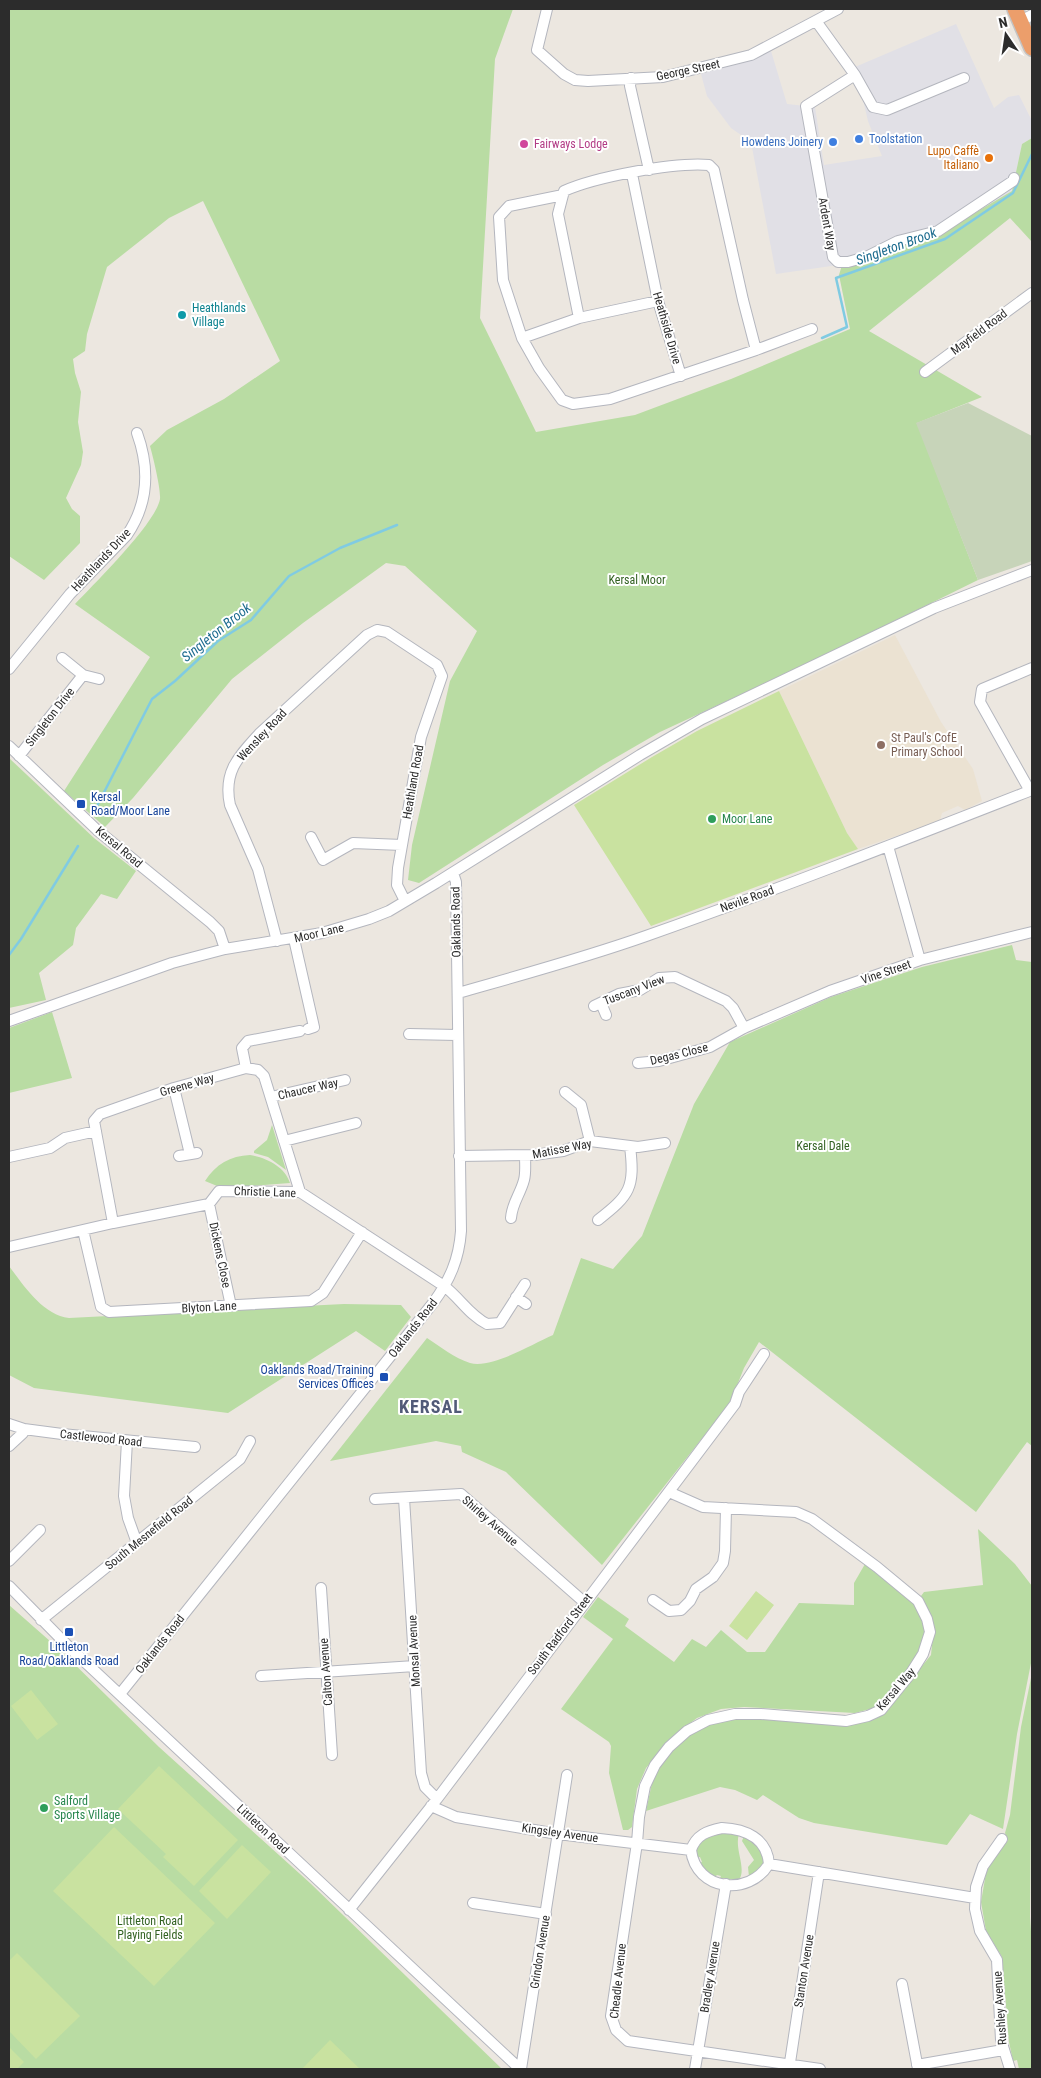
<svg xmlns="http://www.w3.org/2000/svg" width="1041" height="2078" viewBox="0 0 1041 2078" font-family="'Roboto Condensed',sans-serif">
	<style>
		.industrial { fill: #e1e0e6 }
		.education { fill: #ebe2d2 }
		.green { fill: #b9dca3 }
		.cemetery { fill: #c7d4b9 }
		.pitch { fill: #c9e2a0 }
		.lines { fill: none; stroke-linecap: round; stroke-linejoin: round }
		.stream { stroke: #80cbe2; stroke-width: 2.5 }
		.minor-casing { stroke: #b4b6be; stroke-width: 12 }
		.highway-casing { stroke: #c4c4c4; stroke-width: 18 }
		.minor { stroke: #fff; stroke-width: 10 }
		.highway { stroke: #ec9e6b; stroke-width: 15 }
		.shop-dot { fill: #3f7fe0; stroke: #fff; stroke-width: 2 }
		.hotel-dot { fill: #d1479c; stroke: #fff; stroke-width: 2 }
		.food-dot { fill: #e8710a; stroke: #fff; stroke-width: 2 }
		.culture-dot { fill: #0f9aa8; stroke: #fff; stroke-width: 2 }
		.education-dot { fill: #8d6e63; stroke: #fff; stroke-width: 2 }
		.transit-dot { fill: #1a4fb4; stroke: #fff; stroke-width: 2 }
		.leisure-dot { fill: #2e9e5b; stroke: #fff; stroke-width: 2 }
		.labels { text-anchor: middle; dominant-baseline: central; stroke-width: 4; stroke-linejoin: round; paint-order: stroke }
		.street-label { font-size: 12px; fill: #2c2c2c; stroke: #fff }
		.shop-label { font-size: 12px; fill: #366cbe; stroke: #fff; text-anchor: start }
		.hotel-label { font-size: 12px; fill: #b23c85; stroke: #fff; text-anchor: start }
		.food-label { font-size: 12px; fill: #c56008; stroke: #fff; text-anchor: end }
		.culture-label { font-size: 12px; fill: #0d838f; stroke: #fff; text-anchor: start }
		.park-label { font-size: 12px; fill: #336223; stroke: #fff }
		.education-label { font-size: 12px; fill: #785e54; stroke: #fff; text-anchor: start }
		.transit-label { font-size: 12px; fill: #164399; stroke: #fff; text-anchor: start }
		.leisure-label { font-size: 12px; fill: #27864d; stroke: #fff; text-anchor: start }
		.water-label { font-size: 14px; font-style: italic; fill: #1d6c8f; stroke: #fff }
		.district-label { font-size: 18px; font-weight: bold; letter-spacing: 1px; fill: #515a78; stroke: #fff }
	</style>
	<rect width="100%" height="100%" fill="#ece7e0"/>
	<!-- industrial -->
	<path class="industrial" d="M956 24 994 108 1008 97 1019 95 1032 121V138L1022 144 1012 191 941 233 845 264 776 274 751 142 731 128 707 96 701 74 771 51 787 104 815 107 824 165 882 156 868 121 855 67Z"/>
	<!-- education -->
	<path class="education" d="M895 635 941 722 973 769 982 801 965 810 958 806 942 813 940 821 858 849 847 833 779 691Z"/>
	<!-- green -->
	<path class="green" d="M10 9H513L495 59 480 318 536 432 635 415 731 379 850 329 839 275 842 265 941 233 1012 191 1022 144 1032 138V242L1010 218 869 331 982 397 917 423 978 580 832 652 660 732 603 765 419 883 408 880 412 845 450 681 477 631 405 566 386 563 303 623 232 679 133 798 105 827 64 791 150 657 75 604C94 584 156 523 160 499 161 489 153 457 150 446L167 430 224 399 280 361 203 201 169 218 107 267 87 334 85 351 73 359 75 373 81 392 78 422 83 452 81 465 66 498 72 509 80 516V543L44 580 9 556Z
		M9 758 94 838 136 871 117 899 101 894 76 928 73 945 39 973 46 1000 9 1008Z
		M1012 945 1016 960 1032 962V1446L1027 1442 976 1512 759 1342 744 1368 730 1403 602 1565 506 1472 462 1452 461 1446 436 1441 330 1461 427 1338C441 1347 454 1358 470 1363 492 1369 532 1344 553 1335L581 1258 613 1269 642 1236 694 1104 730 1042 831 997 922 967Z
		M52 1012 72 1078 9 1093V1028Z
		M272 1125 286 1170 268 1157 254 1153V1151L267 1140Z
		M250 1155C267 1158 285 1167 290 1183L222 1188 205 1181C216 1164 230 1156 250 1155Z
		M9 1266C24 1286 43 1315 69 1318L344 1304 401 1305 411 1317 385 1351 356 1331 228 1413 34 1388 9 1375Z
		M978 1529 1015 1564 1032 1586V1658L1017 1734 1003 1829 970 1814 947 1845 814 1823 799 1818 763 1795 757 1800 735 1790 720 1787 646 1811 653 1778 659 1766 675 1745 704 1726 732 1717 847 1723 888 1708 931 1655 934 1625 921 1596 924 1592 983 1585Z
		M865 1564 918 1606 925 1626 921 1652 884 1702 874 1708 855 1713 744 1707 721 1709 697 1718 673 1736 646 1768 637 1789 632 1827 628 1830H623L609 1773 611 1746 609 1742 561 1709 613 1639 583 1617 598 1597 629 1619 625 1626 674 1662 692 1639 706 1647 721 1630 747 1652H765L799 1603 854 1605V1583Z
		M9 1605 59 1649 159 1747 310 1883 502 2069H9Z
		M1032 1673 1030 1917 1032 1946V2069H1019L1017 2060 1013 2061 1009 2042 1002 1957 986 1931 981 1902 986 1873 990 1864 1008 1840 1005 1833 1010 1815 1021 1727Z
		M723 1832 739 1834C734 1849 747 1868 739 1880L720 1878 721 1876 717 1875 715 1877 711 1876 697 1864 702 1862 700 1857 695 1858C697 1836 704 1838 723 1832Z
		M744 1836 759 1844C765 1863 767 1866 749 1877L748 1867 754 1860 742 1841Z"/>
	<!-- cemetery -->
	<path class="cemetery" d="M968 403 1032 436V561L978 580 916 423Z"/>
	<!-- pitch -->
	<path class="pitch" d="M779 691 847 833 858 849 651 926 574 805 652 757 697 731Z
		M756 1591 774 1605 747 1640 729 1626Z
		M31 1690 58 1724 37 1740 11 1706Z
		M159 1766 238 1840 194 1886 163 1857 166 1854 118 1809Z
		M114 1827 215 1923 154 1986 53 1891Z
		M242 1845 271 1872 227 1919 199 1891Z
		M17 1953 80 2016 36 2059 9 2031V1961Z
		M330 2040 360 2069H302Z
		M9 2047 24 2062 17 2069H9Z"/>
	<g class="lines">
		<!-- stream -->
		<path class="stream" d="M822 338 847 327 836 278 945 239 1013 193 1032 154
			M97 806 152 699 175 681 218 641 251 620 289 576 340 548 397 525
			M9 955 21 939 78 846"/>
		<defs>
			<path id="minor" d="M547 9 537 50 564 74 575 80 588 81 663 77 751 55 838 9
				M816 21 855 75 873 107 887 110 964 78
				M1021 21 1032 15
				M855 75 806 106 833 257 838 262H848L866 257 898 241 938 231 1013 181 1014 178
				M631 78 630 86 649 170
				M632 174 658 301 681 376
				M563 195 509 206 499 217 503 280 522 338 539 368 562 400 573 404 610 399 756 350 812 329
				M579 318 558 214 564 191C595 177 674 162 709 165L714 170 743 300 756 350
				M522 338 579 318 658 301
				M925 372 1032 293
				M9 669 70 594 127 535C148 504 150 469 137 433
				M83 675 99 679
				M9 746 97 830 210 922 219 931 225 949
				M19 756 83 675 62 658
				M1030 791 980 702 982 689 1032 668
				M311 837 323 860 353 843 402 845
				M888 846 920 960
				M294 939 314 1027 308 1029
				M277 941 258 869 230 805C223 772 238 757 259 734L367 635 377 630 387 632 437 665 442 676 421 737 398 868 397 885 405 901
				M458 993C521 975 584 958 646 936 776 890 904 840 1032 790
				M601 1003 606 1015
				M594 1006 619 994 640 990 659 978 675 977 726 1001 733 1008 744 1028
				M9 1021 172 963 225 949 322 933 369 919 389 911 436 883 640 755 702 719 934 608 1032 570
				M409 1034 457 1035
				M638 1063 659 1061 710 1047 744 1028 830 991 920 960 1032 932
				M246 1068 242 1048 248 1041 300 1031
				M174 1088 190 1154
				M565 1092 581 1105 590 1141
				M271 1097 345 1080
				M284 1141 356 1123
				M179 1156 197 1153
				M459 1156 534 1155 563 1151 590 1141 638 1147 665 1143
				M9 1157 50 1148 65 1138 96 1131
				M209 1204 231 1306
				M511 1218C512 1203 520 1195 524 1180 526 1173 525 1163 525 1156
				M598 1220C630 1195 635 1188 630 1146
				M113 1223 94 1121 100 1114 174 1088 246 1068 258 1070 264 1076 300 1192
				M83 1230 101 1307 109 1312 311 1301 323 1293 362 1232
				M9 1247 113 1223 209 1204 219 1191 300 1192 444 1286C460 1298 469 1315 487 1324L500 1323 525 1284
				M516 1297 526 1304
				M9 1424 24 1429 62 1434 195 1447
				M127 1441 124 1496 128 1518 137 1543
				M9 1446 23 1433 24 1429
				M669 1492 703 1507 796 1512 812 1519 877 1567 918 1601 927 1619 930 1632 923 1654 911 1673 881 1710 868 1716 846 1721 761 1714H735L708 1720 687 1731 669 1747 655 1765 645 1786 639 1817 637 1843 611 2016 616 2030 628 2041 820 2069
				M404 1498 421 1773 425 1787 437 1799
				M375 1499 461 1494 584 1602
				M9 1561 40 1530
				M9 1586 70 1648 520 2069
				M321 1588 332 1755
				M653 1600 669 1611 681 1610 690 1601 696 1589 713 1577 723 1563 725 1551 726 1508
				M41 1620 240 1459 250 1441
				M261 1676 415 1666
				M120 1694 433 1303C450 1280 459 1259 461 1231L456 882 453 873
				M431 1806 456 1817 558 1834 691 1850
				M722 1828C745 1829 767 1838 769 1864 749 1897 696 1891 691 1850 696 1835 707 1831 722 1828Z
				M1002 1839 983 1866 976 1887 975 1909 980 1931 997 1960 1001 2040 1010 2069
				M769 1864 975 1898
				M473 1903 546 1914
				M349 1910 437 1799 735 1404 739 1392 764 1354
				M902 1984 918 2069
				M917 2065 1003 2050
				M521 2069 567 1775
				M695 2069 726 1884
				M789 2069 819 1872"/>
			<path id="highway" d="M1015 9 1032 48"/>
		</defs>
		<!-- minor casing -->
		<use href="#minor" class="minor-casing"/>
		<!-- highway casing -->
		<use href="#highway" class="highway-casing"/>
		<!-- minor -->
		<use href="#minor" class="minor"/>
		<!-- highway -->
		<use href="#highway" class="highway"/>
	</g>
	<!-- markers -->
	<g class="shop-dot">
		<circle cx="859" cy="139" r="5"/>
		<circle cx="833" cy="142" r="5"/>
	</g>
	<circle class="hotel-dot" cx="524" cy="144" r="5"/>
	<circle class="food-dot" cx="989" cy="158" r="5"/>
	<circle class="culture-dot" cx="182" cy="315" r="5"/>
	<circle class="education-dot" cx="881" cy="745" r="5"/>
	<g class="transit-dot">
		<rect x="76" y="799" width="10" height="10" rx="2.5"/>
		<rect x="379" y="1372" width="10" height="10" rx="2.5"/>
		<rect x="64" y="1627" width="10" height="10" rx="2.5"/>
	</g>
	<g class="leisure-dot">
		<circle cx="712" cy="819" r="5"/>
		<circle cx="44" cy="1808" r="5"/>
	</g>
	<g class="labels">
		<!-- street labels -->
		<g class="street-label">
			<text transform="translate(688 70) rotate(-12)">George Street</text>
			<text transform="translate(827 224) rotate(80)">Ardent Way</text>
			<text transform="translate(667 328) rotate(74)">Heathside Drive</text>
			<text transform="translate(979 332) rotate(-37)">Mayfield Road</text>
			<text transform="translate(101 560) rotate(-47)">Heathlands Drive</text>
			<text transform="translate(50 717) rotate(-52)">Singleton Drive</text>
			<text transform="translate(262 735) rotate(-47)">Wensley Road</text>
			<text transform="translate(413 782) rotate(-80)">Heathland Road</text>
			<text transform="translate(119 847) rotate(40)">Kersal Road</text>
			<text transform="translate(747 899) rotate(-20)">Nevile Road</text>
			<text transform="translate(456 922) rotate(-91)">Oaklands Road</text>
			<text transform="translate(319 933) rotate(-13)">Moor Lane</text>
			<text transform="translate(886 972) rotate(-19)">Vine Street</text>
			<text transform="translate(634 990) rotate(-21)">Tuscany View</text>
			<text transform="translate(679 1054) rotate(-14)">Degas Close</text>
			<text transform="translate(187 1085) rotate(-16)">Greene Way</text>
			<text transform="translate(308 1089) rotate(-13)">Chaucer Way</text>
			<text transform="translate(562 1149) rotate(-11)">Matisse Way</text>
			<text transform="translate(265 1192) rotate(2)">Christie Lane</text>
			<text transform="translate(220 1255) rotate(78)">Dickens Close</text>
			<text transform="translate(209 1307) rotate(-3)">Blyton Lane</text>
			<text transform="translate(413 1328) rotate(-52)">Oaklands Road</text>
			<text transform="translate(101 1438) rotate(6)">Castlewood Road</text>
			<text transform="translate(490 1521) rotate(41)">Shirley Avenue</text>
			<text transform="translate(149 1533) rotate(-39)">South Mesnefield Road</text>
			<text transform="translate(560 1634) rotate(-53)">South Radford Street</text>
			<text transform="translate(160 1644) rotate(-52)">Oaklands Road</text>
			<text transform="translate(414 1651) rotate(-93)">Monsal Avenue</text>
			<text transform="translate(326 1672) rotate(-94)">Calton Avenue</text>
			<text transform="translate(896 1689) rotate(-49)">Kersal Way</text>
			<text transform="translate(263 1829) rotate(43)">Littleton Road</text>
			<text transform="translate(560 1833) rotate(8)">Kingsley Avenue</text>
			<text transform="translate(540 1952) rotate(-81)">Grindon Avenue</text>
			<text transform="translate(804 1971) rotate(-81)">Stanton Avenue</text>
			<text transform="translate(710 1977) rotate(-81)">Bradley Avenue</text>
			<text transform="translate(618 1981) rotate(-84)">Cheadle Avenue</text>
			<text transform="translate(1000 2008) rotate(-94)">Rushley Avenue</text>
		</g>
		<!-- shop labels -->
		<g class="shop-label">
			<text x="869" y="139">Toolstation</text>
			<text x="823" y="142" text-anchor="end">Howdens Joinery</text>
		</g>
		<!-- hotel labels -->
		<g class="hotel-label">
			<text x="534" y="144">Fairways Lodge</text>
		</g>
		<!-- food labels -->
		<g class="food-label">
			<text x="979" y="151">Lupo Caffè<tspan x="979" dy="14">Italiano</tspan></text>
		</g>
		<!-- culture labels -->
		<g class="culture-label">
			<text x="192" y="308">Heathlands<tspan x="192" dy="14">Village</tspan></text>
		</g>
		<!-- park labels -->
		<g class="park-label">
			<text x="637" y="580">Kersal Moor</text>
			<text x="823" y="1146">Kersal Dale</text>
			<text x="150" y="1921">Littleton Road<tspan x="150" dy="14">Playing Fields</tspan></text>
		</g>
		<!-- education labels -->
		<g class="education-label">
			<text x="891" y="738">St Paul's CofE<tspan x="891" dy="14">Primary School</tspan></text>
		</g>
		<!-- transit labels -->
		<g class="transit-label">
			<text x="91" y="797">Kersal<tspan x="91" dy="14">Road/Moor Lane</tspan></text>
			<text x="374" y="1370" text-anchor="end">Oaklands Road/Training<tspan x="374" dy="14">Services Offices</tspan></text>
			<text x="69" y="1647" text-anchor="middle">Littleton<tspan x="69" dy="14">Road/Oaklands Road</tspan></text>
		</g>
		<!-- leisure labels -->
		<g class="leisure-label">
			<text x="722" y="819">Moor Lane</text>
			<text x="54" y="1801">Salford<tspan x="54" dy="14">Sports Village</tspan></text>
		</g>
		<!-- water labels -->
		<g class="water-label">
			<text transform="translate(896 246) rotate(-20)">Singleton Brook</text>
			<text transform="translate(216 632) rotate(-39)">Singleton Brook</text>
		</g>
		<!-- district labels -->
		<g class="district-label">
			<text x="431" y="1406">KERSAL</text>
		</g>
	</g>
	<!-- border -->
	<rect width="1041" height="2078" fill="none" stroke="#2c2c2c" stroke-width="20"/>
	<!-- north arrow -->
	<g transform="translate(1006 35) rotate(347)" stroke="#ffffff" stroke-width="4" paint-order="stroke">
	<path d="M0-4L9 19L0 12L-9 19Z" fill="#2c2c2c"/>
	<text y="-8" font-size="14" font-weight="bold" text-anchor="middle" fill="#2c2c2c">N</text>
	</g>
</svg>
